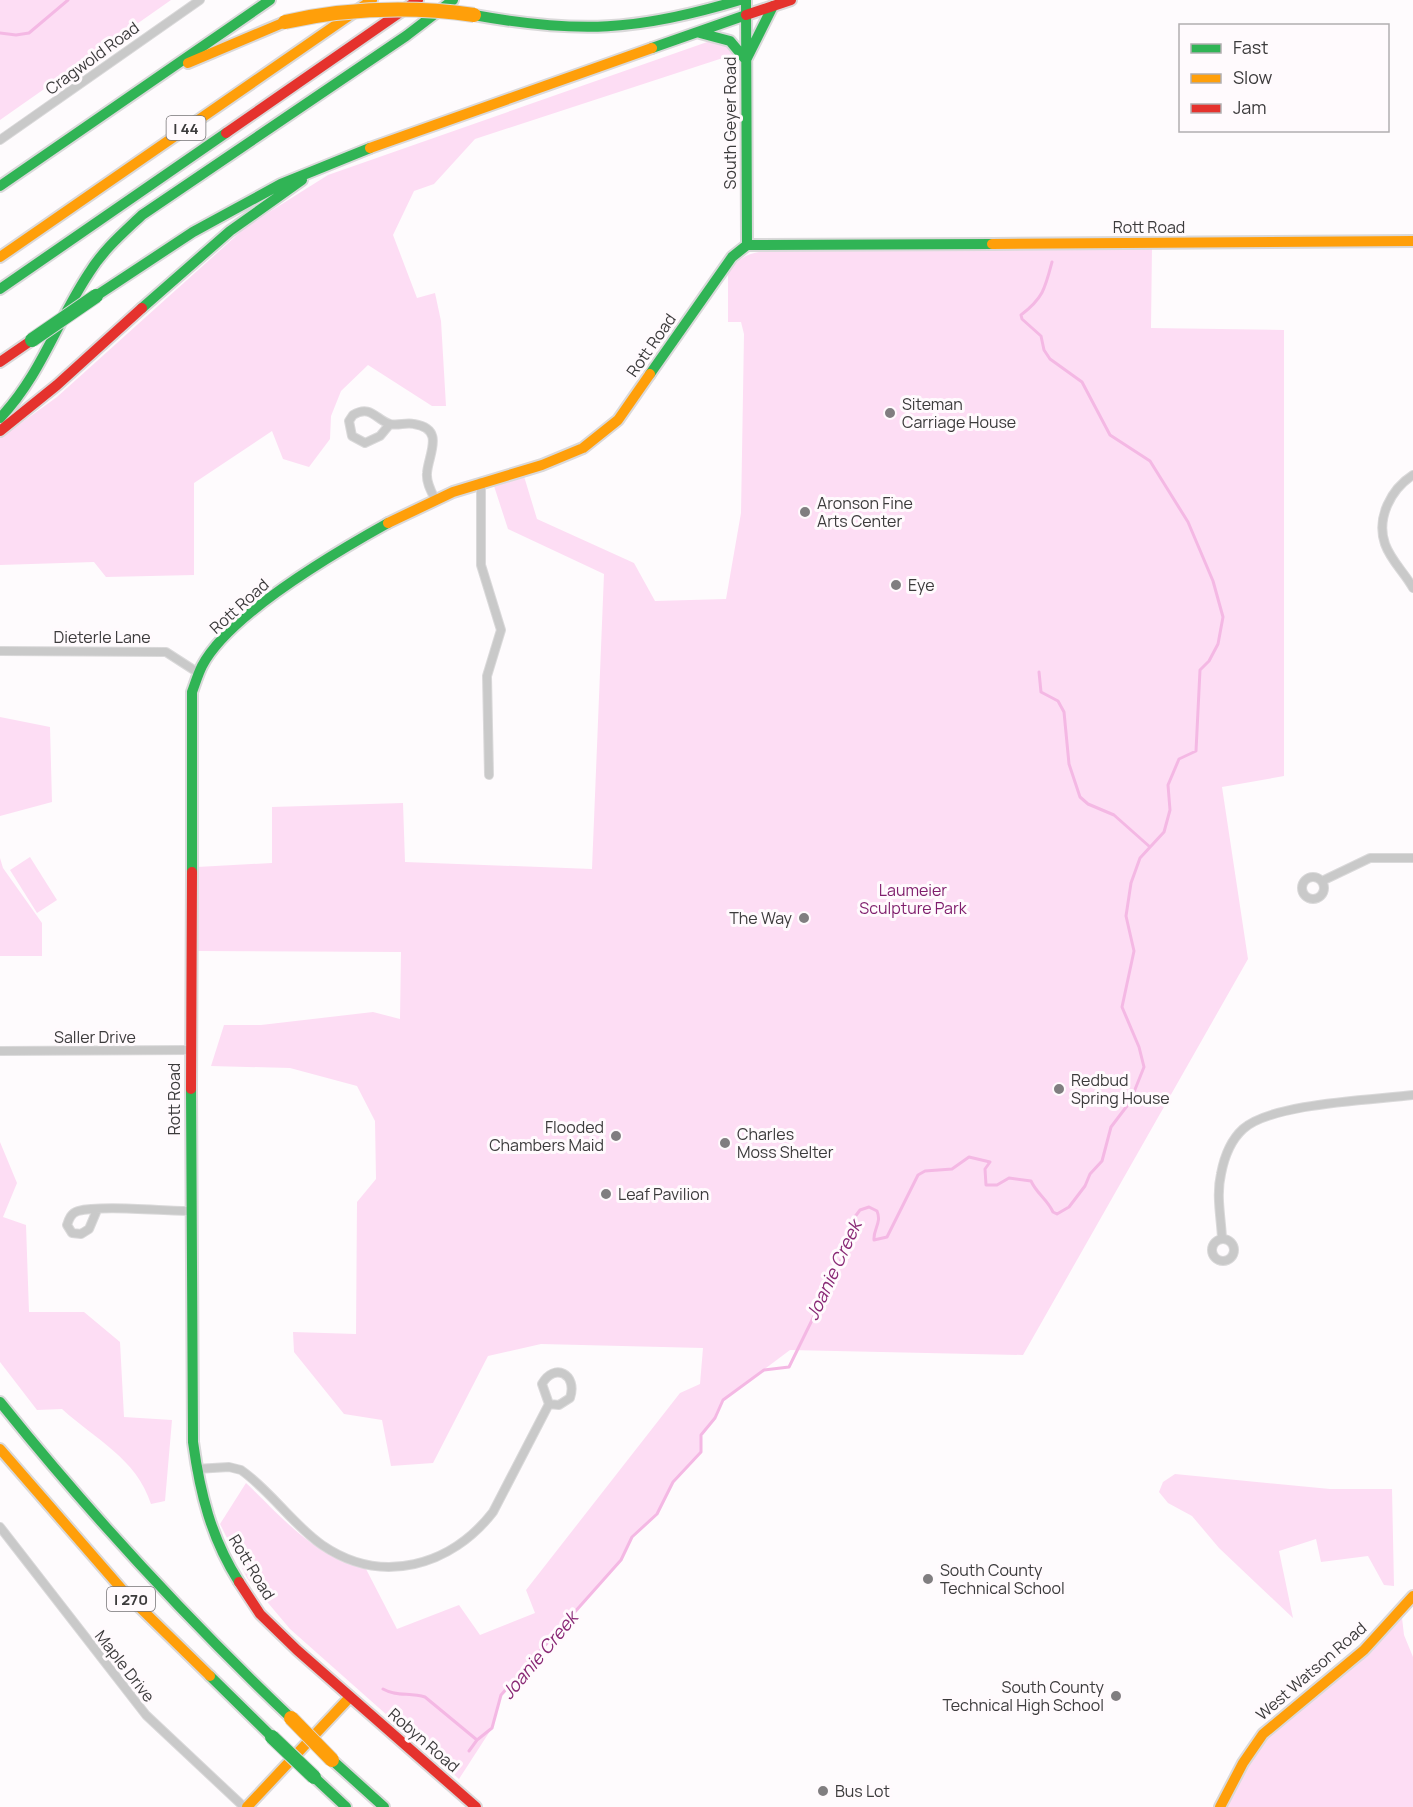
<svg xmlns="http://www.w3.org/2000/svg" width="1413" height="1807" viewBox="0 0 1413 1807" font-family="Manrope,sans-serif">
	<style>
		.green { fill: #fdddf4 }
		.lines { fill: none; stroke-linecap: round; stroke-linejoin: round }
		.stream { stroke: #f4b8e4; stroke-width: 3 }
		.street-casing { stroke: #dad9da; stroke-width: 10 }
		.fast-casing { stroke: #dad9da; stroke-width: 14 }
		.slow-casing { stroke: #dad9da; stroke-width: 14 }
		.jam-casing { stroke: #dad9da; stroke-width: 14 }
		.street { stroke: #c9c9c9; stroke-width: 8 }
		.fast { stroke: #30b455; stroke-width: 10 }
		.slow { stroke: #ff9f0a; stroke-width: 10 }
		.jam { stroke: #e5322d; stroke-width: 10 }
		.fast-bridge-casing { stroke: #dad9da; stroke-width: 16; stroke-linecap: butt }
		.slow-bridge-casing { stroke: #dad9da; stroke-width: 16; stroke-linecap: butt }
		.fast-bridge { stroke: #30b455; stroke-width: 14 }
		.slow-bridge { stroke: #ff9f0a; stroke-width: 14 }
		.poi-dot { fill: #807e80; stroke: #fffafd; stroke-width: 2 }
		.labels { text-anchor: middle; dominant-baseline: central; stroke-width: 6; stroke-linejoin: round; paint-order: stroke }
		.shield { fill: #fffafd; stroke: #767476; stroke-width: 1.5 }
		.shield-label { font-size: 15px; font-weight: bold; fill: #3c3b3c }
		.street-label { font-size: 16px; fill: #3c3b3c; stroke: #fffafd }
		.poi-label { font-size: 16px; fill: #3c3b3c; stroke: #fffafd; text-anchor: start }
		.park-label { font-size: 16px; fill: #7f1e6c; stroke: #fffafd }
		.water-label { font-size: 18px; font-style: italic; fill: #892975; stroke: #fffafd }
	</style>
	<rect width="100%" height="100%" fill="#fefbfd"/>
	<!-- green -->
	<path class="green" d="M0 0H171L0 120Z
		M710 41 720 42 735 54 475 139 434 184 414 191 393 235 417 298 435 293 441 321 446 406H432L368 365 341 391 331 416 330 439 309 467 283 459 272 431 194 483V575L106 577 94 562 0 565V438L57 397 247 226 328 175Z
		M1152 247 1151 328 1284 330V776L1222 787 1248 959 1023 1355 790 1350 723 1400 715 1418 701 1435V1452L673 1482 657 1514 632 1537 621 1560 501 1695 492 1728 459 1779 290 1629 247 1578 220 1524 246 1483C286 1521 310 1553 366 1569L397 1629 459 1605 480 1635 535 1613 526 1590 680 1393 700 1384 703 1348 541 1344 488 1356 433 1463 391 1466 382 1420 344 1414 294 1352 293 1332 356 1334 357 1202 376 1179 375 1121 357 1086 290 1068 211 1066 224 1025H261L373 1012 400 1019 401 952 197 951V867L272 863V807L403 803 405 862 592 869 604 574 508 529 493 483 523 473 537 519 634 563 655 601 726 599 741 513 744 334 741 322H728V271C743 254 752 252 773 251Z
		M0 717 50 727 52 802 0 816Z
		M30 857 57 900 37 913 10 870Z
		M0 858 3 868 42 923V956H0Z
		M0 1142 17 1183 3 1217 26 1225 29 1312H84L120 1342 124 1417 172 1420 165 1501 151 1504C136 1458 96 1440 62 1409L37 1410 0 1362Z
		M1175 1474 1330 1489H1392L1394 1586 1384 1585 1368 1556 1321 1562 1316 1539 1279 1551 1293 1618 1219 1548 1192 1516 1168 1503 1159 1492 1163 1482Z
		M1401 1609 1404 1635 1413 1657V1807H1220L1251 1749Z"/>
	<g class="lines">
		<!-- stream -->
		<path class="stream" d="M0 33 16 35 29 33 68 0
			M1039 672 1041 692 1058 701 1064 712 1069 764 1080 797 1088 804 1114 815 1150 847
			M383 1689C397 1697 410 1692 425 1697L477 1740
			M469 1751 477 1740 492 1728 501 1695 621 1560 632 1537 657 1514 673 1482 701 1452V1435L715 1418 723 1400 764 1370 789 1367 815 1314 822 1293 845 1253 854 1218 860 1210 869 1207 877 1211C882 1223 873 1229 874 1240L887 1237 918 1175 925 1171 952 1169 969 1157 990 1162 985 1169 986 1185H997L1009 1178 1031 1181C1037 1194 1047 1199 1053 1212L1057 1214 1069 1207 1085 1186 1090 1174 1102 1161 1111 1127 1130 1102 1144 1067 1139 1047 1122 1007 1134 951 1126 916 1131 883 1140 858 1164 832 1170 810 1168 785 1179 759 1196 751 1200 670 1209 661 1218 644 1223 617 1213 581 1188 522 1150 461 1110 435 1082 382 1050 359 1044 350 1041 336 1022 319 1021 315C1043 298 1045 289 1052 262"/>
		<defs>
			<path id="street" d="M0 140 200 0
				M390 424 380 436 365 443 352 436 349 421 353 415C371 404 376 420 390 424 398 426 406 422 414 424 446 429 428 455 427 473 426 482 431 491 435 499
				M1413 475C1391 489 1376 518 1385 544 1391 561 1405 573 1413 588
				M481 482V565L501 630 487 676 489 775
				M0 651 166 652 197 672
				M1302 888a11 11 0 1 1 22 0a11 11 0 1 1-22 0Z
				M1322 881 1370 858H1413
				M0 1051 190 1050
				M97 1210 89 1229 81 1234 72 1233 67 1225C69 1219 71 1213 78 1211 101 1205 163 1211 190 1211
				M1222 1238C1221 1217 1216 1195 1221 1174 1224 1158 1231 1140 1243 1129 1272 1103 1372 1100 1413 1095
				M1212 1250a11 11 0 1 1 22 0a11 11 0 1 1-22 0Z
				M196 1469 229 1467 241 1470C271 1491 292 1524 322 1545 382 1586 451 1566 493 1512L549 1404 542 1384C554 1362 578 1374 570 1398L559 1405 549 1404
				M0 1527 146 1715 244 1807"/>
			<path id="fast" d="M746 0 747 245
				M474 15C578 34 638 31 740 0
				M700 33 730 41 746 60
				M652 48 746 15
				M746 60 773 6
				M0 186 270 0
				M0 289 226 133
				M96 296 193 232 281 184 370 148
				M142 308 230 231 302 180
				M650 374 732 257 747 245 992 244
				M0 418C41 375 57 321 89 273 103 250 123 233 142 215L406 36 453 0
				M192 872V692C195 684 198 674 202 666 229 614 336 552 388 523
				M191 1089 193 1442C200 1493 211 1538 239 1582
				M0 1402C90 1514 187 1619 291 1718
				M210 1676 272 1737
				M332 1760 384 1807
				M314 1777 346 1807"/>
			<path id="slow" d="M188 63 285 22
				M370 148 652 48
				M992 244 1413 241
				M0 257 372 0
				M388 523 453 492 542 465 583 448 618 420 650 374
				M0 1449 126 1594 210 1676
				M247 1807 350 1697
				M1220 1807 1243 1763 1263 1734 1364 1650 1413 1596"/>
			<path id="jam" d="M746 15 791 0
				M226 133 418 0
				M0 362 32 340
				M0 431 57 385 142 308
				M191 1089 192 872
				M239 1582 260 1614 297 1650 476 1807"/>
		</defs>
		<!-- street casing -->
		<use href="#street" class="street-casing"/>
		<!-- fast casing -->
		<use href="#fast" class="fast-casing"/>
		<!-- slow casing -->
		<use href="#slow" class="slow-casing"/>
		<!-- jam casing -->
		<use href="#jam" class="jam-casing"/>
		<!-- street -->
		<use href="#street" class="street"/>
		<!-- fast -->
		<use href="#fast" class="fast"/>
		<!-- slow -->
		<use href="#slow" class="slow"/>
		<!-- jam -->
		<use href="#jam" class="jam"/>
		<defs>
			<path id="fast-bridge" d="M32 340 96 296
				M272 1737 314 1777"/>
			<path id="slow-bridge" d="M285 22C348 8 410 6 474 15
				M291 1718 332 1760"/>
		</defs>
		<!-- fast-bridge casing -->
		<use href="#fast-bridge" class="fast-bridge-casing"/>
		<!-- slow-bridge casing -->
		<use href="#slow-bridge" class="slow-bridge-casing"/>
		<!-- fast-bridge -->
		<use href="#fast-bridge" class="fast-bridge"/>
		<!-- slow-bridge -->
		<use href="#slow-bridge" class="slow-bridge"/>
	</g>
	<!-- markers -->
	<g class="poi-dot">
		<circle cx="890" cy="413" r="6"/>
		<circle cx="805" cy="512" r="6"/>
		<circle cx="896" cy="585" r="6"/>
		<circle cx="804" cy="918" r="6"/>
		<circle cx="1059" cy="1089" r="6"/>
		<circle cx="616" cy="1136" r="6"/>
		<circle cx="725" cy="1143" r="6"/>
		<circle cx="606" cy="1194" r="6"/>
		<circle cx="928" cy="1579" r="6"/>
		<circle cx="1116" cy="1696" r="6"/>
		<circle cx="823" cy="1791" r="6"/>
	</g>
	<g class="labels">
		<!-- shield labels -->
		<g class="shield">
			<rect x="166.5" y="116" width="39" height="24" rx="4.5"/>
			<rect x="107" y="1587" width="48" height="24" rx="4.5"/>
		</g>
		<g class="shield-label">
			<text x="186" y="128">I 44</text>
			<text x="131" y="1599">I 270</text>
		</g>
		<!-- street labels -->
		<g class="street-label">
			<text transform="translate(92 58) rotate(-36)">Cragwold Road</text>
			<text transform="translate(730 123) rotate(-90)">South Geyer Road</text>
			<text x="1149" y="227">Rott Road</text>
			<text transform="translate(651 345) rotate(-55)">Rott Road</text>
			<text transform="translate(239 606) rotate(-42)">Rott Road</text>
			<text x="102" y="637">Dieterle Lane</text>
			<text x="95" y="1037">Saller Drive</text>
			<text transform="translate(174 1099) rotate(-90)">Rott Road</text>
			<text transform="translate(252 1567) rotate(59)">Rott Road</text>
			<text transform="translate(125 1666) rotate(52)">Maple Drive</text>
			<text transform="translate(1311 1671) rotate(-41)">West Watson Road</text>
			<text transform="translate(424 1740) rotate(41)">Robyn Road</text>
		</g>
		<!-- poi labels -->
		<g class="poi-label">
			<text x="902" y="404">Siteman<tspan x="902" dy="18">Carriage House</tspan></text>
			<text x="817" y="503">Aronson Fine<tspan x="817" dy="18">Arts Center</tspan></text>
			<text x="908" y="585">Eye</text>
			<text x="792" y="918" text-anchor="end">The Way</text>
			<text x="1071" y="1080">Redbud<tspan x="1071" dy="18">Spring House</tspan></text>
			<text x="604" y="1127" text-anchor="end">Flooded<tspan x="604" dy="18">Chambers Maid</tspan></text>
			<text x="737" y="1134">Charles<tspan x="737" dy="18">Moss Shelter</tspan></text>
			<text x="618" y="1194">Leaf Pavilion</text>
			<text x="940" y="1570">South County<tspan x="940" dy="18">Technical School</tspan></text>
			<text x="1104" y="1687" text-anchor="end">South County<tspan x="1104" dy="18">Technical High School</tspan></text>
			<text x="835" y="1791">Bus Lot</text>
		</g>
		<!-- park labels -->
		<g class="park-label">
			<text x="913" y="890">Laumeier<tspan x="913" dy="18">Sculpture Park</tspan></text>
		</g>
		<!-- water labels -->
		<g class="water-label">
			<text transform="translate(833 1270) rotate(-65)">Joanie Creek</text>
			<text transform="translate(539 1655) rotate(-50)">Joanie Creek</text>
		</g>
	</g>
	<!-- legend -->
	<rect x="1179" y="24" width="210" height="108" fill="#fffafd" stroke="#b1aeb0" stroke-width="1.5"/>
	<rect x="1191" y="44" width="30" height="9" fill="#30b455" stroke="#b1aeb0" stroke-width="1.5"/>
	<text x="1233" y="54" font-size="18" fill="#3c3b3c">Fast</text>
	<rect x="1191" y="74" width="30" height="9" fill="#ff9f0a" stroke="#b1aeb0" stroke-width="1.5"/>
	<text x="1233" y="84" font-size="18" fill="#3c3b3c">Slow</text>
	<rect x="1191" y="104" width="30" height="9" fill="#e5322d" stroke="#b1aeb0" stroke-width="1.5"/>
	<text x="1233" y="114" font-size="18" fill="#3c3b3c">Jam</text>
</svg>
